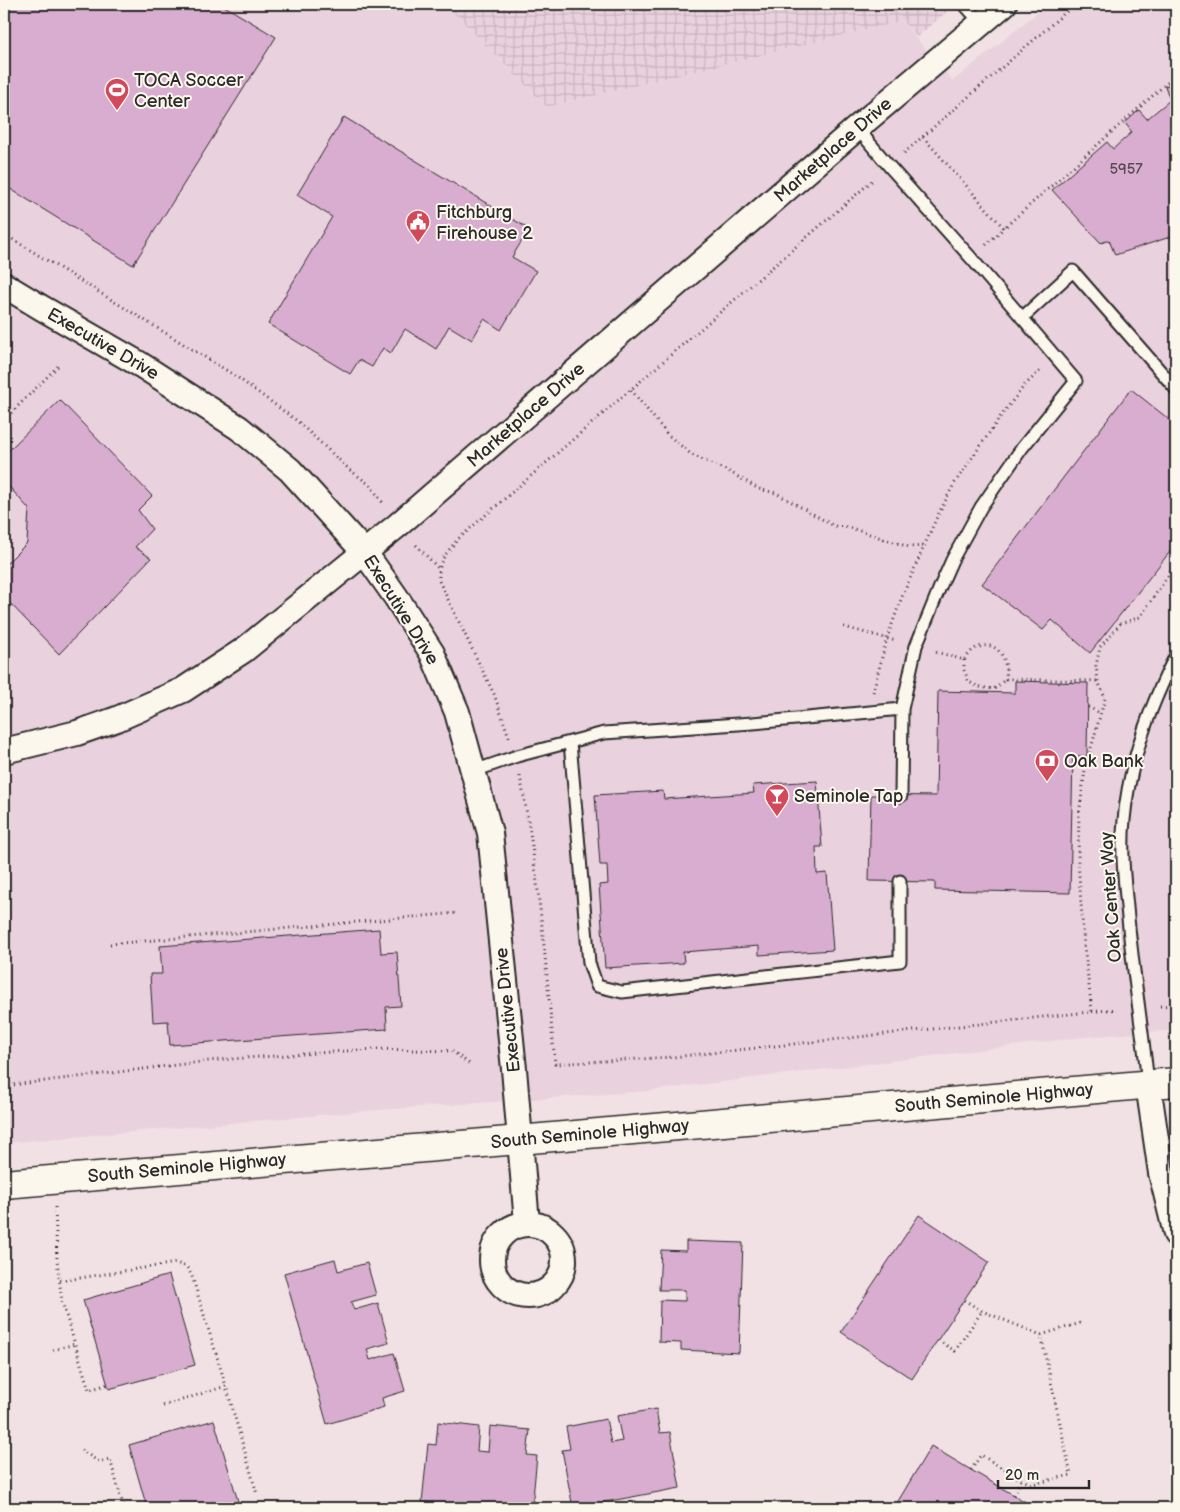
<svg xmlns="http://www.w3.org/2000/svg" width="1180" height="1512" viewBox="0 0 1180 1512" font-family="'Balsamiq Sans',sans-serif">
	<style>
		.built { fill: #ead1de }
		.industrial { fill: url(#industrial-grid) }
		.building { fill: #d9add0; stroke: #2b2b2b }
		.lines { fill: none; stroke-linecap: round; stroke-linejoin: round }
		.lane-casing { stroke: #2b2b2b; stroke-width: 15 }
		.street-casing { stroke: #2b2b2b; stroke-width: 28 }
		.secondary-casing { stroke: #2b2b2b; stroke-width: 31 }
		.path { stroke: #2b2b2b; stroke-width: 3; stroke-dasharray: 1 4; stroke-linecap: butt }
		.lane { stroke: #fbf7ec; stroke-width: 11 }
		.street { stroke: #fbf7ec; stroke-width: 24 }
		.secondary { stroke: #fbf7ec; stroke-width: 28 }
		.labels { text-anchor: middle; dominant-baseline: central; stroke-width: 4; stroke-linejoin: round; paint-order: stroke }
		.number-label { font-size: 15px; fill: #564c54 }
		.poi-label { font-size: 18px; fill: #2b2b2b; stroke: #fbf7ec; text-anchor: start }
		.street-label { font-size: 18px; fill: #2b2b2b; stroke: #fbf7ec }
	</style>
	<defs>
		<pattern id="industrial-grid" width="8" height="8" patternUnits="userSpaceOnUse" patternTransform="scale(1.25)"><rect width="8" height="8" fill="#ead1de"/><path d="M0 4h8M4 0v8" fill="none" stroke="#c9b4bf"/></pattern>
	</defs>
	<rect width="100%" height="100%" fill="#f1e1e4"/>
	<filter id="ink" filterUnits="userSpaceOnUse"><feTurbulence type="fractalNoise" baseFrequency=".02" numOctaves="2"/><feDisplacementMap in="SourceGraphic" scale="10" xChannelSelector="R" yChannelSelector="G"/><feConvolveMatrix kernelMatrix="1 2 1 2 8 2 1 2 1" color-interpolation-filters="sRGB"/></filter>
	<g filter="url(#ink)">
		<!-- built -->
		<path class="built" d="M4 4H445L547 107 902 21 953 81 1048 4H1176V1030L1084 1037 649 1091 378 1110 4 1143Z"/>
		<!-- industrial -->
		<path class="industrial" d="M445 4H956L917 37 902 21 547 107Z"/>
		<!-- building -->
		<path class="building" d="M4 4H221L276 37 133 265 4 185Z
			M1176 83V235L1115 255 1109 240 1101 243 1052 190 1107 142 1113 149 1132 132 1125 123 1139 110 1147 119 1170 100 1165 86Z
			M344 117 529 229 512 257 536 271 501 330 484 319 472 340 449 326 436 349 405 329 391 353 383 348 372 367 359 360 350 374 268 324 332 217 297 195Z
			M1131 389 1176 425V544L1090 653 1052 620 1043 630 982 584Z
			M60 400 152 496 138 510 152 529 135 547 151 558 59 654 4 597V566L27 543 29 509 4 481V455Z
			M1015 681 1088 683 1087 756H1073L1070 893 935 890V882L869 881 871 795 936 796 938 691 1015 693Z
			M817 781 822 847H816L817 874 827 873 833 950 759 955V946L683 952 684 963 605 968 599 885 608 884 607 865H600L595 795 663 791 664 799 754 793 753 785Z
			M379 929 381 953 397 952 401 1006 386 1007 387 1029 170 1045 168 1021 153 1022 150 974H162L160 946Z
			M919 1215 989 1262 912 1379 841 1332Z
			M686 1241 743 1243 739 1353 681 1350V1343L659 1342 660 1300 685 1301V1290H659L661 1250 686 1251Z
			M335 1259 338 1271 367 1263 376 1295 351 1302 354 1310 378 1303 389 1343 367 1349 370 1360 394 1353 405 1391 382 1398 384 1407 327 1424 284 1273Z
			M169 1275 195 1365 109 1389 83 1300Z
			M656 1409 660 1433 670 1432 680 1488 573 1508 562 1450 570 1449 566 1427 606 1419 611 1443 622 1441 617 1416Z
			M214 1420 240 1508H147L129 1445Z
			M438 1422 479 1427 477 1451 488 1452 490 1426 530 1430 527 1455 537 1456 532 1508H481L422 1502 428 1444 436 1445Z
			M931 1446 971 1470 1036 1508H894Z"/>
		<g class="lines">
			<defs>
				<path id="lane" d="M964 4 982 24
					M1022 318 1073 271 1176 389
					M570 742 589 963 597 986 622 992 900 961V881
					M474 771 517 756 604 733 753 723 902 709 916 646 940 587 952 560 981 507 1022 448 1076 381 972 259 889 166 857 128
					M901 796 902 709
					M1148 1084C1142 1025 1132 966 1127 907 1124 878 1121 849 1124 820 1129 763 1150 706 1176 655"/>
				<path id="street" d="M4 285 42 308 141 365 239 428 290 470 365 553 396 597 432 653 457 712 490 833 514 1069 527 1223
					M4 751 77 733 117 719 183 690 244 650 398 525 857 128 1004 4
					M1148 1084 1161 1173 1176 1234
					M492 1260a36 36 0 1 1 72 0a36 36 0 1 1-72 0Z"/>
				<path id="secondary" d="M4 1184 519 1140 1176 1082"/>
			</defs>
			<!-- lane casing -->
			<use href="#lane" class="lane-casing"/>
			<!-- street casing -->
			<use href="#street" class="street-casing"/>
			<!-- secondary casing -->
			<use href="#secondary" class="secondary-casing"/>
			<!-- path -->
			<path class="path" d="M923 137 1004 228 1176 75
				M904 153 1075 4
				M4 234 234 375 296 420 350 470 370 485 383 503
				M986 245 1004 228
				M631 390 668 435 692 455 728 471 759 489 776 493 834 526 848 527 909 547 924 546
				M4 420 58 366
				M416 545 438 568
				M844 627 896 641
				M936 652 964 660C968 655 973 648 979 647 1000 640 1008 662 1006 679L1098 681
				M964 660V670L969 682 979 687 994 689 1006 679
				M873 692 887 638 902 597 936 519 954 484 1003 413 1025 385 1040 371
				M1088 707 1100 713
				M509 737 494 694 439 581C438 560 445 555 458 539L873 180
				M520 776C539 871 546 968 555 1064L673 1057 1117 1009
				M110 944 458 913
				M1160 1006 1176 1005
				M1092 1011 1084 945 1078 861 1079 815 1085 770 1105 698 1098 681 1096 666 1100 647 1120 624 1140 617 1176 564
				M4 1086 217 1060 374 1049 452 1051 471 1065
				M55 1207 57 1260 62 1302 89 1390 108 1384
				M60 1281 176 1263 187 1267 192 1276 226 1386
				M964 1300 982 1311 1041 1335 1084 1322
				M938 1340 955 1351 982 1311
				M53 1350 75 1344
				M163 1406 226 1386 257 1494
				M81 1450 99 1462 110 1459 124 1508
				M971 1470 981 1455 1021 1480 1033 1484 1071 1475 1041 1335
				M1014 1495 1021 1480"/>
			<!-- lane -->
			<use href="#lane" class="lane"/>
			<!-- street -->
			<use href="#street" class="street"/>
			<!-- secondary -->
			<use href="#secondary" class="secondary"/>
		</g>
	</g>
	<!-- icons -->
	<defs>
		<symbol id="stadium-pin" viewBox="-11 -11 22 30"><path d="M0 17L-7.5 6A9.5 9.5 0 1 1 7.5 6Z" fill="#d1495b" stroke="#fbf7ec"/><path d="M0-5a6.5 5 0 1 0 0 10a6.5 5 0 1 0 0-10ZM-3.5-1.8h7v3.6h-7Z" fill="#fff"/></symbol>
		<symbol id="civic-pin" viewBox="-11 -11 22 30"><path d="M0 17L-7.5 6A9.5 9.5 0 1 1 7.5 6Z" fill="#d1495b" stroke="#fbf7ec"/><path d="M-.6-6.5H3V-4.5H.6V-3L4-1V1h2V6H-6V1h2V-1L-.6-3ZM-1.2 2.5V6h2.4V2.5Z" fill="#fff"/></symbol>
		<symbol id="bank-pin" viewBox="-11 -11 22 30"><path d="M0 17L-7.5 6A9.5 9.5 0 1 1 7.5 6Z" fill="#d1495b" stroke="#fbf7ec"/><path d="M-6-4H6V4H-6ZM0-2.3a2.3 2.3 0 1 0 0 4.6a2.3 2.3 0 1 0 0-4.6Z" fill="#fff"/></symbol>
		<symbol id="bar-pin" viewBox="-11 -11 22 30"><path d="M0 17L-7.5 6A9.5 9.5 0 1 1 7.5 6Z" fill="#d1495b" stroke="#fbf7ec"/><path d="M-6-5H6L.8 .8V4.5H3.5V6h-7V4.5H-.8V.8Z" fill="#fff"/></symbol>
	</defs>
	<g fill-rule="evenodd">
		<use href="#stadium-pin" x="103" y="76" width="28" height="38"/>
		<use href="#civic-pin" x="404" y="208" width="28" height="38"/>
		<use href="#bank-pin" x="1033" y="747" width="28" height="38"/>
		<use href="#bar-pin" x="763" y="782" width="28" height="38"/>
	</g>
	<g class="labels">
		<!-- number labels -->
		<g class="number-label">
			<text x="1126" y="169">5957</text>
		</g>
		<!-- poi labels -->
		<g class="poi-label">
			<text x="134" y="80">TOCA Soccer<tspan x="134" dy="21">Center</tspan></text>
			<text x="436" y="212">Fitchburg<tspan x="436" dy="21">Firehouse 2</tspan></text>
			<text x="1064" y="761">Oak Bank</text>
			<text x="794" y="796">Seminole Tap</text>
		</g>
		<!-- street labels -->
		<g class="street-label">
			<text transform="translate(833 150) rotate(-41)">Marketplace Drive</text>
			<text transform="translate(103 344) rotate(30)">Executive Drive</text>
			<text transform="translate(526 415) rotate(-41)">Marketplace Drive</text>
			<text transform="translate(401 610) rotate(58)">Executive Drive</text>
			<text transform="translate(1111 897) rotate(-94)">Oak Center Way</text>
			<text transform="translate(508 1010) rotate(-96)">Executive Drive</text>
			<text transform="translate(994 1098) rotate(-5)">South Seminole Highway</text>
			<text transform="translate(590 1134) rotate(-5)">South Seminole Highway</text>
			<text transform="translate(187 1168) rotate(-5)">South Seminole Highway</text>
		</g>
	</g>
	<!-- margin -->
	<rect width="1180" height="1512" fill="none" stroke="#fbf7ec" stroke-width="20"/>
	<rect x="10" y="10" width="1160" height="1492" fill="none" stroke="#2b2b2b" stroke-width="2" filter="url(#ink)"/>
	<!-- scale -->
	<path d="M998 1480v8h91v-8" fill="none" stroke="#2b2b2b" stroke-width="2.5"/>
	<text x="1005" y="1480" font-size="15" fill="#2b2b2b" stroke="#fbf7ec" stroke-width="4" paint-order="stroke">20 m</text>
</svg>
